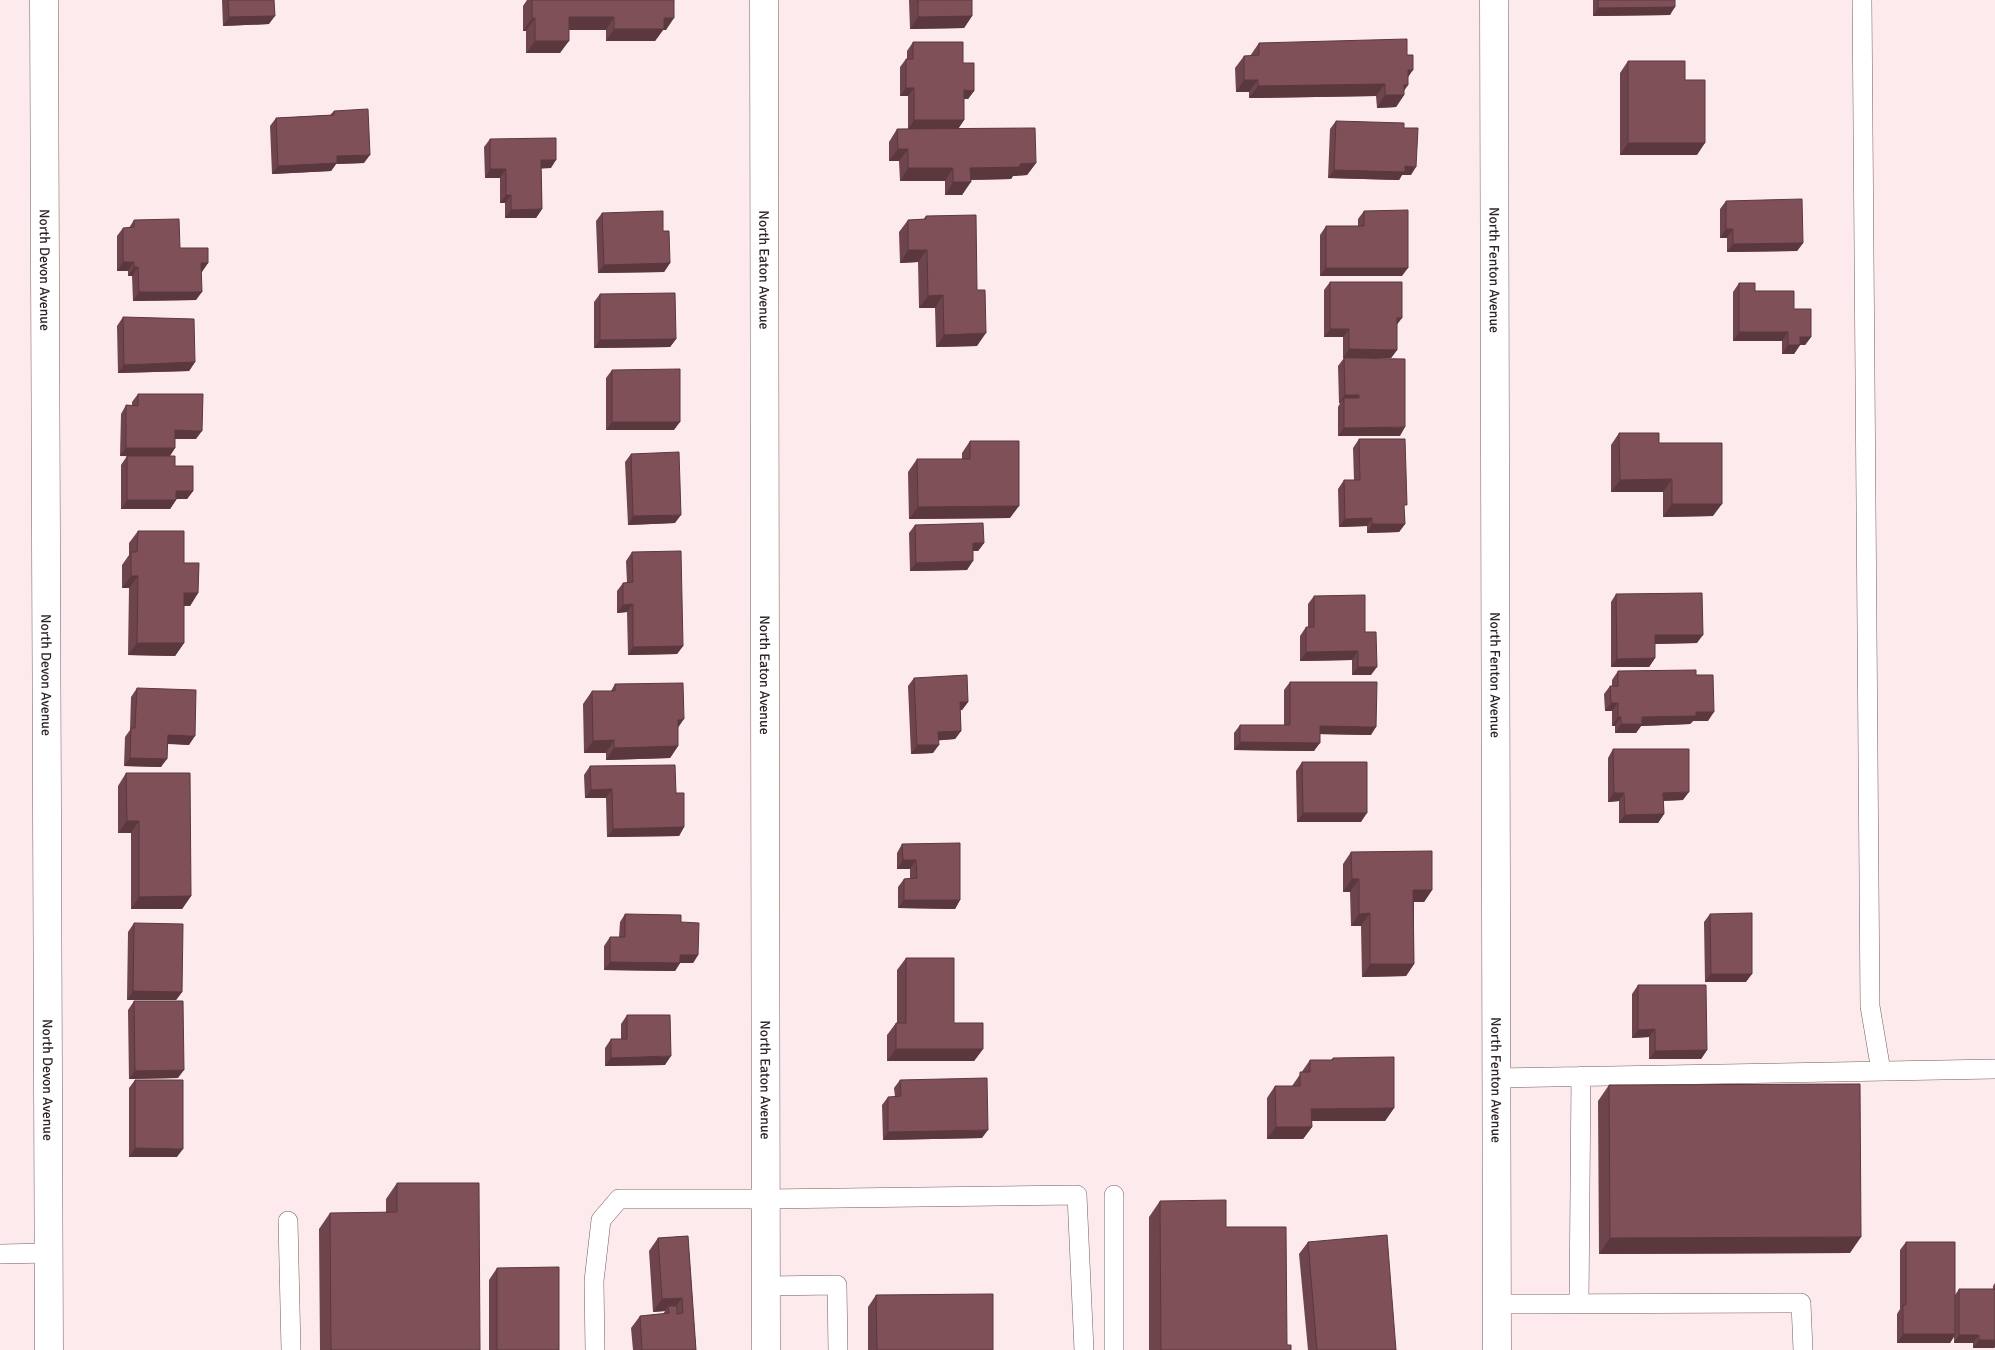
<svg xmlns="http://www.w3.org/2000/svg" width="1995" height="1350" viewBox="0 0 1995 1350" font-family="Signika,sans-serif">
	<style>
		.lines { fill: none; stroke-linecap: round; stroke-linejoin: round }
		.lane-casing { stroke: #755d61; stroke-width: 20 }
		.street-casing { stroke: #755d61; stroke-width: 29 }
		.secondary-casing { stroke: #755d61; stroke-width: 29 }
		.lane { stroke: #fff; stroke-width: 19 }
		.street { stroke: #fff; stroke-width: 28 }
		.secondary { stroke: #fff; stroke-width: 28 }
		.wall { fill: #6e454d }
		.shaded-wall { fill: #5a383e }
		.building { fill: #805059; stroke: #5a383e }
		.labels { text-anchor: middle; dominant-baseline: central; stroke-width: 5; stroke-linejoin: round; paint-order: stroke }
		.street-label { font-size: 14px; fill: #2f2426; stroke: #fff }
	</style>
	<rect width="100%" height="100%" fill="#fceaed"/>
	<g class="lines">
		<defs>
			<path id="lane" d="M1862 0 1870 1006 1881 1071
				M1496 1078 1995 1069
				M1114 1195V1350
				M288 1221 291 1350
				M0 1254 49 1253
				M766 1286 837 1285 838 1350
				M1497 1304 1801 1303 1803 1350
				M1579 1304 1581 1076
				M595 1350 594 1281 601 1220 619 1199H766L1077 1195 1084 1350"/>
			<g id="street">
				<path id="s1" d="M44 0 49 1350"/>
				<path id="s2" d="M764 0 766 1350"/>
			</g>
			<g id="secondary">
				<path id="s3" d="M1494 0 1497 1350"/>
			</g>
		</defs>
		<!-- lane casing -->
		<use href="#lane" class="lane-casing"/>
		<!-- street casing -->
		<use href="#street" class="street-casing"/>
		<!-- secondary casing -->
		<use href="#secondary" class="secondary-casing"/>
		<!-- lane -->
		<use href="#lane" class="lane"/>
		<!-- street -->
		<use href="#street" class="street"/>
		<!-- secondary -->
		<use href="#secondary" class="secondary"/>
	</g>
	<!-- wall -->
	<path class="wall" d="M222 0H274L269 24 223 26Z
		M527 0H674L666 30H663L655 41H606V30H569L560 53H526V31H523V6Z
		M909 0H972V16L964 28 910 29Z
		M1593 0H1675L1670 15 1593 16Z
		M913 42 963 63 974 91 968 99H964V120L958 129H908V96H900V67L906 59H907V51Z
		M1259 43 1408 78V85L1404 90V95L1396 107 1377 108 1376 96 1249 98V92H1236L1235 68 1244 56H1250Z
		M1628 61 1685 80 1697 155H1620V73Z
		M334 111 364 163 336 164 331 171 272 174 270 126 276 118 330 115Z
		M1336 121 1404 128 1411 175H1402L1399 180 1328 178 1330 129Z
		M897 129 1036 163 1027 175 1013 176 1011 179 971 180 962 195H945V181H900L899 161H889V142Z
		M490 139 551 168H541L542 209 536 218H505V203H500V178H485L484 147Z
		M1726 201 1803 243 1797 251 1727 252V238H1720V209Z
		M1364 211 1402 276H1320V235L1326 226H1358V219Z
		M602 213 663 231 670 263 664 272 598 273 596 221Z
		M926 216 977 346 936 347 935 308H919L918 262 900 263 899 232 908 220H923Z
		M134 220 180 248 208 263 201 272 196 300 133 301 132 276H128V271H117V236L123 228H129Z
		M1330 282 1397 326V350L1391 358H1343V337H1324V290Z
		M1739 283 1794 309 1811 337 1805 345H1800L1794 354H1782V341H1733V292Z
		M600 294 676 339 670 347 594 348V302Z
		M123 317 195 362 189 371 118 373 117 326Z
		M1344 358 1400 436H1338V407L1340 403H1339L1338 366Z
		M612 370 674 430H606V378Z
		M138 394 196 439H175V448L170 456 175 466 193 491 187 499H176V500L170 509H121V465L127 456H133H120L121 414 126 405H132V402Z
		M1619 433 1713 516 1663 517V492H1611V445Z
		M1359 439 1404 509 1405 524 1399 532 1367 533V526L1339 527 1338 489 1344 480H1354L1353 448Z
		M970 441 1010 518 909 519 908 472 917 459H962V453Z
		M631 454 675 523 628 525 625 462Z
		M915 525 984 543 978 551H973L967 570 910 571 909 533Z
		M138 531 184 563 198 593 190 606H184V643L175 656 128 655 129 588H122V565L129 555V543Z
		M632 552 683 646 677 654 628 655 627 612 617 613V591L623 583H627L626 561Z
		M1616 594 1697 643 1655 644V658L1649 667H1611V602Z
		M1314 596 1365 632 1371 675H1352V660L1300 661V636L1306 627H1308V604Z
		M1618 671 1696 675 1708 721H1693L1690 724 1641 726 1636 733H1615V726H1612V711H1605L1604 694 1610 686H1612V680Z
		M914 678 968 702 962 710H960L961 731 955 739 938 740 933 753 911 754 908 686Z
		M1290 682 1371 735 1320 734 1314 751 1234 750V733L1240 725H1284V690Z
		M615 684 678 728V746L670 758 606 760V753H584L583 704 592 691H611Z
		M137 688 189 745 168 744 161 767 124 766 125 737 130 730 131 697Z
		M1613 749 1683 800 1663 801 1664 814 1658 823H1619V801L1608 802V758Z
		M1302 762 1361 822H1297L1296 771Z
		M590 766 676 793 684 827 679 836 607 837 606 798H585L584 775Z
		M126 773 191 896 182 909H131V833H118V786Z
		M902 844 960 900 955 909 898 908V887L904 879 910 878V869H897V853Z
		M1351 852 1432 890 1424 902H1414V964L1406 976 1362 977 1361 926H1351L1350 892H1343V864Z
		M625 914 681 922 698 955 693 963H680L675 971 604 970V946L610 937H619L620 922Z
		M1710 914 1746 982H1705L1704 922Z
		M134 923 182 992 176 1000H127L128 932Z
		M906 958 954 1023 983 1049 974 1061H887V1035L896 1023H897V970Z
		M1638 985 1707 1050 1701 1059H1649V1037L1632 1038V994Z
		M134 1001 178 1078 129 1079 128 1010Z
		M627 1015 665 1065 605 1066V1048L611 1039H621V1024Z
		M1333 1058 1394 1108 1385 1121H1312V1127L1303 1139H1267V1098L1275 1086H1292L1310 1060H1331Z
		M135 1080 177 1157H129V1088Z
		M900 1080 982 1138 883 1140 882 1105 888 1097H895L894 1088Z
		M1609 1085 1850 1253 1599 1254 1598 1101Z
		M397 1183 480 1350H320L319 1229 330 1213H386V1199Z
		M1160 1201 1226 1227 1287 1345 1291 1350H1149V1217Z
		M688 1236 696 1350H633L631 1328 640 1316 663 1314 665 1311 653 1312 649 1251 658 1238Z
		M1308 1242 1396 1350H1308L1299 1254Z
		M1906 1242 1955 1295 1959 1289H1993V1286L1995 1283V1347L1994 1348H1973V1343H1954V1337L1950 1343H1897V1314L1900 1309V1250Z
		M497 1268 559 1350H489V1280Z
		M876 1295 993 1350H868V1307Z"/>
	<!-- shaded-wall -->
	<path class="shaded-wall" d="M1675 7 1670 15 1593 16 1598 8Z
		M275 16 269 24 223 26 229 17Z
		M972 16 964 28 910 29 918 17Z
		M569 17H614L606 30H560Z
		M532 18H535L526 31H523Z
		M664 18H674L666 30H663L655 41H606L614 29Z
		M535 41H569L560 53H526Z
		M1408 70H1413L1404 83Z
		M1244 80H1258L1249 92H1236Z
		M1385 84 1376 96 1249 98 1258 86Z
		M1404 85H1408L1401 95H1404L1396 107 1377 108 1385 95Z
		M906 88H914L908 96H900Z
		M964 90 974 91 968 99 958 98Z
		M914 120H964L958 129H908Z
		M1628 143H1705L1697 155H1620Z
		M898 149H908L899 161H889Z
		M370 155 364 163 336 164 331 171 272 174 278 166 337 156Z
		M541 160H556L551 168 535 169Z
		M1036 163 1027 175 1013 176 1011 179 962 180 970 168Z
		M1405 166 1416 167 1411 175H1402L1399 180 1328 178 1334 170Z
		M908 168H953L945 181H900Z
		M490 169H506L500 178H485Z
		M953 182H971L962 195H945Z
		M506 195H511L505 203H500Z
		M542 209 536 218H505L511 210Z
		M1726 229H1733L1727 238H1720Z
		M1803 243 1797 251 1727 252 1733 244Z
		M908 250H927L918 262 900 263Z
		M123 262H134L128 271H117Z
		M201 263H208L202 272H195Z
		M670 263 664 272 598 273 604 265Z
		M134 267H138L132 276H128Z
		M1326 268H1408L1402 276H1320Z
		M139 292H202L196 300 133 301Z
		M943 295 935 308H919L928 296Z
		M1397 318H1402L1396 326Z
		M1330 329H1349L1343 337H1324Z
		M1739 332H1788L1782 341H1733Z
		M986 333 977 346 936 347 944 335Z
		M1800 337H1811L1805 345H1794Z
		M676 339 670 347 594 348 600 340Z
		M1788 345H1800L1794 354H1782Z
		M1349 349 1397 350 1391 358H1343Z
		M195 362 189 371 118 373 124 365Z
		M1345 395H1359L1353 403 1344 398 1340 403H1339Z
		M612 422H680L674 430H606Z
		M1405 427 1400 436H1338L1344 428Z
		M175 430 202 431 196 439H169Z
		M126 448H175L169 457 120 456Z
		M1672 479 1663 492H1611L1620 480Z
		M176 491H193L187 499H170Z
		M127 500H176L170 509H121Z
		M1672 504H1722L1713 516 1663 517Z
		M1019 506 1010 518 909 519 918 507Z
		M681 515 675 523 628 525 633 516Z
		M1372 518 1367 526 1339 527 1345 519Z
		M1372 524H1405L1399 532 1367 533Z
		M973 543H984L978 551H967Z
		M973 561 967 570 910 571 916 563Z
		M131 576H138L129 588H122Z
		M184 593H198L190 606H176Z
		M633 604 627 612 617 613 623 605Z
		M1655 635H1703L1697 643 1649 644Z
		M137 643H184L175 656 128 655Z
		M683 646 677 654 628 655 633 647Z
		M1358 651 1352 660 1300 661 1306 652Z
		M1655 658 1649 667H1611L1617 659Z
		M1358 667H1377L1371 675H1352Z
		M960 702H968L962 710H954Z
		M1611 703H1618L1612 711H1605Z
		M1696 712H1714L1708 721H1693L1690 724 1641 726 1636 733H1615L1621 724 1642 717Z
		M1618 717H1621L1615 726H1612Z
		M684 719 675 732 678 720Z
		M1320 726 1376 727 1371 735 1314 734Z
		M961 731 955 739 932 741 938 732Z
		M168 735 195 736 189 745 162 743Z
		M614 740 606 753H584L593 741Z
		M1240 742 1320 743 1314 751 1234 750Z
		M917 745H939L933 753 911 754Z
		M678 746 670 758 606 760 614 748Z
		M130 758 167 759 161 767 124 766Z
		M612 789 606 798H585L591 790Z
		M1689 792 1683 800 1657 801 1663 793Z
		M1614 793H1624L1619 801 1608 802Z
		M1303 813H1367L1361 822H1297Z
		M1664 814 1658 823H1619L1625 815Z
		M127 821H139L131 833H118Z
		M684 827 679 836 607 837 613 829Z
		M903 860H916L910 869H897Z
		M1352 879H1359L1350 892H1343Z
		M1413 890H1432L1424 902H1405Z
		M191 896 182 909H131L139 897Z
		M904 900H960L955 909 898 908Z
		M1370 913 1361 926H1351L1359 914Z
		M680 955H698L693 963H680L675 971 604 970 610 962Z
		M1370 964H1414L1406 976 1362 977Z
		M1711 974H1752L1746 982H1705Z
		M133 991 182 992 176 1000H127Z
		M1655 1029 1649 1037 1632 1038 1638 1030Z
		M896 1049H983L974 1061H887Z
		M1707 1050 1701 1059H1649L1655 1051Z
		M671 1056 665 1065 605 1066 611 1058Z
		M184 1070 178 1078 129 1079 135 1071Z
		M1394 1108 1385 1121H1303L1311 1109Z
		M1276 1127H1312L1303 1139H1267Z
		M988 1130 982 1138 883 1140 888 1132Z
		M135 1148 183 1149 177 1157H129Z
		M1861 1237 1850 1253 1599 1254 1610 1238Z
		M682 1298 673 1310 668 1306 665 1311 653 1312 662 1299Z
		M1903 1334H1955L1950 1343H1897Z
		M1959 1335H1979L1973 1343H1954Z
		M1979 1340H1995V1347L1994 1348H1973Z"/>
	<!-- building -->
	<path class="building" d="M228 0H274L275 16 229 17Z
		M532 0H674V18H664V29H614V17H569V41H535V18H532Z
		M918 0H972V16L918 17Z
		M1598 0H1675V7L1598 8Z
		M1407 39V55H1413V70H1408V85H1404V95H1385V84L1258 86V80H1244V56L1259 55V43Z
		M913 42H963V63H974V91L964 90V120H914V88H906V59H913Z
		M1628 61H1685V80H1705V143H1628Z
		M368 109 370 155 337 156V163L278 166 276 118 334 115V111Z
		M1336 121 1404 123V128H1418L1416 167 1405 166V172L1334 170Z
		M1035 128 1036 163 1020 164V167L970 168 971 182H953V168H908V149H898L897 129Z
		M556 138V160H541L542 209 511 210V195H506V169H490V139Z
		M1802 199 1803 243 1733 244V229H1726V201Z
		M1408 210V268H1326V226H1364V211Z
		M663 211V231H669L670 263 604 265 602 213Z
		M976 215 977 290H985L986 333 944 335 943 295 928 296 927 250H908V220L926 219V216Z
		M179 219 180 248H208V263H201L202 292H139L138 267H134V262H123V228L134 227V220Z
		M1330 282H1402V318H1397V350L1349 349V329H1330Z
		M1739 283H1755V291H1794V309H1811V337H1800V345H1788V332H1739Z
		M675 293 676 339 600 340V294Z
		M123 317 194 319 195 362 124 365Z
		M1344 358 1405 359V427L1344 428V398H1359V395H1345Z
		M680 369V422H612V370Z
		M138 394H203L202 431 175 430V448H126V405L138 406Z
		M1619 433H1659V443H1722V504H1672V479L1620 480Z
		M1359 439H1405L1407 505H1404L1405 524H1372V518L1345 519 1344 480H1360Z
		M970 441H1019V506L918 507 917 459H970Z
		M679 452 681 515 633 516 631 454Z
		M127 456H175V466H193V491H176V500H127Z
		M983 523 984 543H973V561L916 563 915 525Z
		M138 531H184V563H199L198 593H184V643H137L138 576H131V552H137Z
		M681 551 683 646 633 647V604L623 605V583L633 582 632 552Z
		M1702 593 1703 635H1655V658L1617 659 1616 594Z
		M1365 595V632H1376L1377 667H1358V651L1306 652V627H1314V596Z
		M1696 670V675H1713L1714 712H1696V716L1642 717V724H1621V717H1618V703H1611L1610 686H1618V671Z
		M967 675 968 702H960L961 731 938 732 939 745H917L914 678Z
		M1290 682H1377L1376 727 1320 726V743L1240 742V725H1290Z
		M683 683 684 719 678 720V746L614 748V740L593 741 592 691H615V684Z
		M137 688 196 690 195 736 168 735 167 759 130 758 131 728H135Z
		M1613 749H1689V792L1663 793 1664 814 1625 815 1624 793H1614Z
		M1302 762H1367V813H1303Z
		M675 765 676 793H684V827L613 829 612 789 591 790 590 766Z
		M126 773H190L191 896 139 897V821H127Z
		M960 843V900H904V879L917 878 916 860H903L902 844Z
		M1432 851V890H1413L1414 964H1370V913L1359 914V879H1352L1351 852Z
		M1752 913V974H1711L1710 914Z
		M625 914 681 915V922L699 923 698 955H680V963L610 962V937H625Z
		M134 923 183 924 182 992 133 991Z
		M906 958H954V1023H983V1049H896V1023H906Z
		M1638 985H1706L1707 1050 1655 1051V1029L1638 1030Z
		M134 1001H183L184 1070 135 1071Z
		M627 1015H670L671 1056 611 1058V1039H627Z
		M1394 1057V1108L1311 1109 1312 1127H1276L1275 1086H1300V1072H1310V1060H1333V1058Z
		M987 1078 988 1130 888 1132V1097L901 1096 900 1080Z
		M135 1080H183V1149L135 1148Z
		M1860 1084 1861 1237 1610 1238 1609 1085Z
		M397 1183H479L480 1350H331L330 1213 397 1212Z
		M1226 1200V1227H1286L1287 1345H1291V1350H1161L1160 1201Z
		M1387 1235 1396 1350H1317L1308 1242Z
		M688 1236 696 1350H642L640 1316 669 1313 668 1306H677V1314L683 1313 682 1298 662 1299 658 1238Z
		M1906 1242H1955V1334H1903V1305H1906Z
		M559 1267V1350H497V1268Z
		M1959 1289H1995V1340H1979V1335H1959Z
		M993 1294V1350H877L876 1295Z"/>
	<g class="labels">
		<!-- street labels -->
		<g class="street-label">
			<text stroke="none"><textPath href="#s1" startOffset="270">North Devon Avenue</textPath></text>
			<text stroke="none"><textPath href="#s2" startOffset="270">North Eaton Avenue</textPath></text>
			<text stroke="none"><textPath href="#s3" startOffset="270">North Fenton Avenue</textPath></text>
			<text stroke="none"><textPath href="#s1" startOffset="675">North Devon Avenue</textPath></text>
			<text stroke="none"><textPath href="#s2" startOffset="675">North Eaton Avenue</textPath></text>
			<text stroke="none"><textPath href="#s3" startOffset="675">North Fenton Avenue</textPath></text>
			<text stroke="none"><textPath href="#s1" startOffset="1080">North Devon Avenue</textPath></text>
			<text stroke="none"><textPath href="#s2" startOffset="1080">North Eaton Avenue</textPath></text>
			<text stroke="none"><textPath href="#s3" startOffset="1080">North Fenton Avenue</textPath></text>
		</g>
	</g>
</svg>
